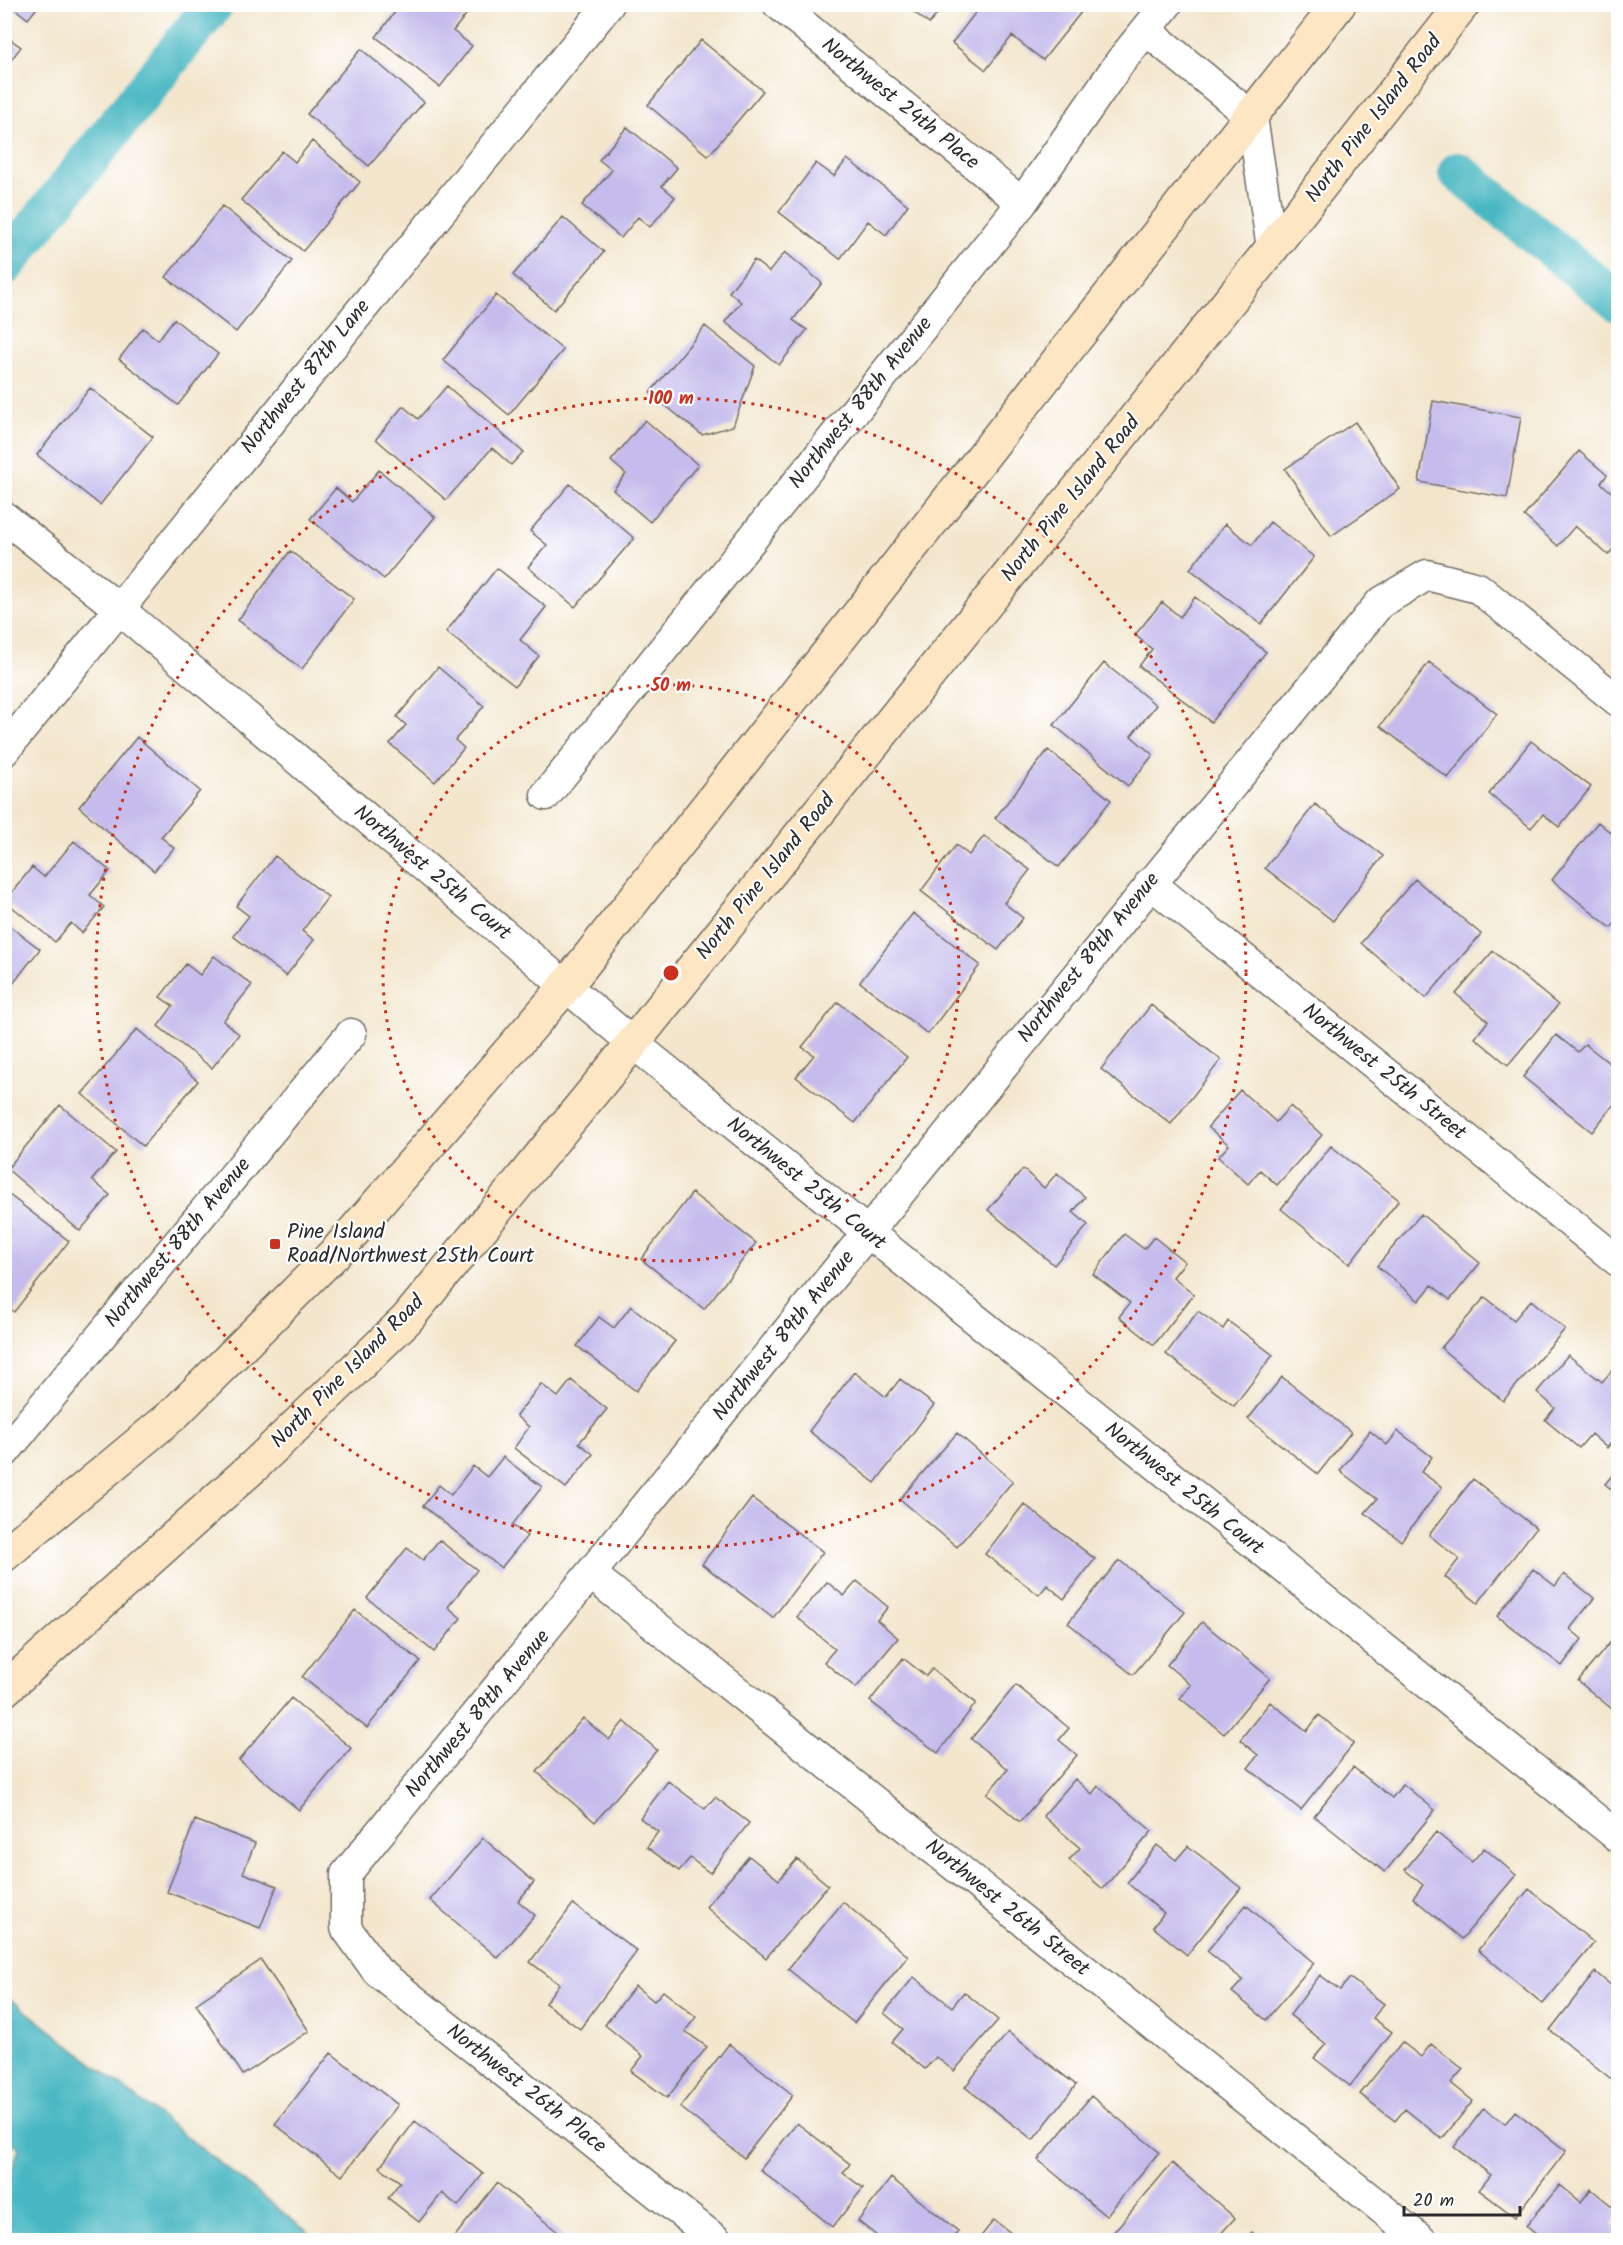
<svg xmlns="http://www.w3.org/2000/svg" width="1623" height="2245" viewBox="0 0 1623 2245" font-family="Kalam,sans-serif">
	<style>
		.water { fill: #49b7c2; stroke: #3a7176; stroke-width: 1.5 }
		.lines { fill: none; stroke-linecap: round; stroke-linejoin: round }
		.canal { stroke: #49b7c2; stroke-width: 40 }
		.building { fill: #c5bbec }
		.street-casing { stroke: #716c64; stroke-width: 33 }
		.secondary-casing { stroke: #716c64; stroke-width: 36 }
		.street { stroke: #fff; stroke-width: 30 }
		.secondary { stroke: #fce6c4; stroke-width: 33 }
		.ring { fill: none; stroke: #c8321e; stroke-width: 3; stroke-dasharray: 3 6 }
		.poi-dot { fill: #c8321e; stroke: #fff; stroke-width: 2 }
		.labels { text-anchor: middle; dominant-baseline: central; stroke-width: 4.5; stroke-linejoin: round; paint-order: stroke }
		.street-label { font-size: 21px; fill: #2b2b2b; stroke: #fff }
		.poi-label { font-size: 21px; fill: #2b2b2b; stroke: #fff; text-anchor: start }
		.centre { fill: #c8321e; stroke: #fff; stroke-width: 3 }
		.ring-label { font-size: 18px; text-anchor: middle; font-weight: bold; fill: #c8321e; stroke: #fff; stroke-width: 4.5; stroke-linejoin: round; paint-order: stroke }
	</style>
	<rect width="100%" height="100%" fill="#fff"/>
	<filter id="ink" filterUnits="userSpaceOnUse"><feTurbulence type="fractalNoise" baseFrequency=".0167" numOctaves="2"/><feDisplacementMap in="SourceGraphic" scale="12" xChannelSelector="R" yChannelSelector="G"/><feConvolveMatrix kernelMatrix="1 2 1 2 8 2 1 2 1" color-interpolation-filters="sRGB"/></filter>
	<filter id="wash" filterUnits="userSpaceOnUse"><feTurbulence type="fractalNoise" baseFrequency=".008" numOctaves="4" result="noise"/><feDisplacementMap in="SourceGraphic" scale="24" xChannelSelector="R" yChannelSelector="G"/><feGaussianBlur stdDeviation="1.35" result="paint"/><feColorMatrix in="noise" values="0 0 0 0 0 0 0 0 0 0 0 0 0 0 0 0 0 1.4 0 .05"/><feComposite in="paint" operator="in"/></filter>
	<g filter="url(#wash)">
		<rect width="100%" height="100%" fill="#f3e6cd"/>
		<!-- water -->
		<path class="water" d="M5 1997 13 2001 318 2240H5V2191L19 2148 5 2136Z"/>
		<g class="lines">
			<!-- canal -->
			<path class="canal" d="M1458 172 1618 302
				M4 266 214 4"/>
		</g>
		<g id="blocks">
			<!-- building -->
			<path class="building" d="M9 4H40L28 19Z
				M401 4 473 6 453 31 472 46 440 87 376 37Z
				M904 4H945L929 24Z
				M982 4H1074L1082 11 1043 60 1012 36 986 70 952 43Z
				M4 35 21 47 4 69Z
				M701 40 763 91 708 156 648 105Z
				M361 49 424 102 369 166 307 114Z
				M627 127 677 168 662 186 675 197 650 227 638 217 621 238 582 205 612 170 599 160Z
				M312 141 360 182 303 251 241 200 282 151 295 162Z
				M847 159 908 205 886 235 868 221 840 259 779 212 816 163 834 176Z
				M222 206 292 261 236 332 166 277Z
				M563 217 604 252 554 310 513 275Z
				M785 252 822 283 793 320 807 330 779 365 725 322 741 302 729 292 754 260 769 272Z
				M496 295 563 350 509 415 443 360Z
				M174 319 218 354 178 405 119 359 143 328 158 340Z
				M705 326 755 366 733 426 702 435 650 393Z
				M447 386 523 452 511 465 492 448 446 500 376 439 403 406 418 419Z
				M90 388 153 437 100 505 37 455Z
				M1433 401 1521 417 1507 498 1419 482Z
				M645 420 698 465 650 522 613 490 626 474 611 461Z
				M1355 422 1400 489 1331 536 1285 469Z
				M1579 451 1607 475 1601 483 1618 498V543L1608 555 1575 526 1558 546 1524 516Z
				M379 470 435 517 384 579 310 519 336 488 352 502Z
				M570 484 634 538 575 607 528 567 547 545 530 531Z
				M1270 522 1314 557 1261 624 1190 569 1225 524 1252 545Z
				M290 551 354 599 302 669 238 620Z
				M497 568 546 607 520 640 539 656 515 686 446 632Z
				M1195 597 1266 652 1211 722 1139 666 1152 649 1135 635 1162 602 1180 617Z
				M1429 662 1497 714 1448 778 1380 726Z
				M1104 663 1156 705 1131 736 1153 755 1128 786 1054 725Z
				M438 667 484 706 455 740 464 748 435 782 390 744 406 725 397 717Z
				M137 737 200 791 161 837 174 848 154 871 79 807Z
				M1531 741 1591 787 1559 827 1543 814 1531 828 1489 794Z
				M1048 750 1111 800 1059 867 995 818Z
				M1315 804 1383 856 1333 921 1265 868Z
				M1598 822 1618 839V919L1611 928 1552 880Z
				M984 836 1030 870 1004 903 1023 918 998 950 921 891 956 845 969 855Z
				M74 841 110 871 90 895 104 907 82 933 71 923 55 942 5 901 32 867 44 877Z
				M275 856 328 897 302 931 314 940 286 976 233 936 249 916 236 906Z
				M1415 879 1481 934 1426 998 1361 943Z
				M913 913 980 965 928 1034 860 982Z
				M4 922 40 949 4 995Z
				M1493 951 1558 1005 1508 1065 1475 1038 1488 1021 1456 994Z
				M214 956 252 985 223 1021 239 1034 212 1068 158 1026 173 1006 160 997 186 964 200 975Z
				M838 1002 907 1057 855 1123 796 1077 814 1055 802 1047Z
				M1151 1005 1221 1060 1171 1124 1101 1069Z
				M137 1029 198 1081 143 1146 82 1094Z
				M1556 1035 1578 1052 1585 1044 1618 1070V1099L1592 1132 1523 1077Z
				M1240 1090 1276 1122 1290 1106 1322 1135 1277 1185 1260 1170 1248 1184 1218 1157 1229 1145 1208 1127Z
				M60 1105 116 1152 92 1180 110 1195 80 1231 7 1169Z
				M1331 1146 1399 1200 1349 1264 1281 1209Z
				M1023 1169 1044 1188 1057 1173 1085 1197 1073 1212 1088 1225 1054 1265 988 1210Z
				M4 1191 69 1241 14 1312 4 1304Z
				M692 1193 756 1243 704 1309 641 1259Z
				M1421 1214 1480 1263 1450 1300 1432 1285 1419 1301 1377 1266Z
				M1124 1234 1144 1249 1154 1237 1185 1262 1173 1277 1194 1294 1154 1345 1119 1317 1130 1303 1093 1274Z
				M1485 1297 1514 1320 1531 1300 1565 1329 1503 1401 1441 1348Z
				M631 1306 675 1341 636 1391 577 1346 599 1317 614 1328Z
				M1198 1311 1223 1329 1228 1321 1273 1355 1234 1406 1166 1354Z
				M1568 1355 1602 1382 1615 1367 1618 1370V1434L1607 1448 1591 1434 1579 1448 1545 1420 1555 1408 1537 1392Z
				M854 1372 886 1397 900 1379 934 1405 875 1483 809 1431Z
				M1282 1377 1351 1432 1318 1474 1248 1419Z
				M571 1380 607 1409 579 1443 593 1454 566 1488 514 1448 529 1427 516 1416 541 1384 558 1397Z
				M1370 1431 1387 1445 1398 1431 1432 1457 1421 1472 1442 1487 1401 1541 1365 1513 1377 1499 1340 1471Z
				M957 1433 1013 1481 957 1547 900 1499Z
				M503 1457 542 1487 512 1525 527 1536 501 1568 423 1506 439 1485 451 1495 473 1466 487 1477Z
				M1618 1468V1495L1605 1484Z
				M1473 1479 1536 1528 1478 1603 1445 1577 1459 1559 1429 1535Z
				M752 1498 823 1552 773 1618 702 1564Z
				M1024 1504 1095 1559 1064 1599 1047 1585 1039 1595 985 1554Z
				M439 1540 477 1570 448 1607 461 1618 434 1652 367 1598 407 1548 423 1560Z
				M1119 1560 1185 1612 1133 1675 1068 1623Z
				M1533 1569 1555 1586 1564 1574 1594 1598 1570 1629 1582 1639 1562 1666 1497 1616Z
				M857 1581 888 1607 877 1620 898 1638 856 1688 824 1662 835 1649 797 1617 827 1582 844 1596Z
				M355 1610 420 1661 367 1728 302 1677Z
				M1202 1622 1270 1678 1224 1734 1180 1698 1191 1685 1167 1665Z
				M1613 1639 1618 1644V1714L1578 1681Z
				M903 1658 926 1676 932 1669 976 1703 938 1753 870 1701Z
				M1016 1685 1069 1728 1059 1740 1077 1755 1020 1822 987 1794 1008 1769 971 1739Z
				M291 1698 351 1748 299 1810 239 1760Z
				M1270 1702 1307 1731 1319 1715 1354 1743 1301 1810 1248 1768 1258 1755 1240 1740Z
				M583 1718 609 1740 624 1721 657 1750 595 1822 537 1772Z
				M1353 1767 1392 1798 1403 1784 1435 1810 1385 1872 1314 1816Z
				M1075 1779 1092 1794 1098 1786 1152 1831 1103 1889 1069 1860 1080 1848 1043 1816Z
				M668 1781 705 1809 715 1797 749 1823 710 1873 690 1858 679 1871 647 1847 658 1832 640 1818Z
				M195 1820 255 1843 243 1873 277 1886 260 1928 167 1892Z
				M1436 1832 1472 1862 1484 1848 1516 1875 1462 1939 1413 1898 1423 1885 1405 1870Z
				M483 1838 534 1882 518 1901 535 1915 498 1958 430 1900Z
				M1157 1845 1176 1860 1188 1846 1241 1888 1187 1955 1153 1927 1164 1913 1127 1883Z
				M749 1856 779 1880 797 1859 828 1885 766 1958 706 1907Z
				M1529 1889 1594 1943 1543 2004 1478 1950Z
				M843 1902 908 1956 854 2023 788 1969Z
				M573 1904 637 1951 580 2029 545 2003 559 1984 530 1962Z
				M1246 1905 1314 1963 1266 2020 1232 1992 1243 1980 1207 1951Z
				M261 1960 309 2031 243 2075 196 2004Z
				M1595 1972 1618 1991V2078L1615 2082 1550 2030Z
				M1320 1975 1340 1990 1350 1978 1384 2004 1373 2018 1392 2032 1350 2086 1314 2058 1326 2044 1290 2015Z
				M914 1977 952 2007 964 1992 998 2020 954 2071 936 2057 925 2069 892 2042 903 2029 884 2013Z
				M635 1986 654 2001 663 1991 696 2017 685 2031 707 2047 667 2098 631 2071 643 2056 605 2025Z
				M1008 2032 1076 2085 1033 2140 965 2087Z
				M1402 2042 1421 2057 1431 2044 1463 2069 1451 2083 1473 2101 1442 2139 1405 2109 1395 2121 1360 2094Z
				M729 2044 793 2095 744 2158 680 2107Z
				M331 2053 398 2105 342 2176 275 2124Z
				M1091 2096 1159 2152 1106 2216 1038 2160Z
				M1484 2108 1505 2124 1515 2111 1566 2151 1515 2217 1479 2190 1491 2175 1454 2147Z
				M415 2121 483 2174 458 2206 442 2193 419 2222 388 2198 400 2182 380 2167Z
				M797 2123 850 2164 843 2173 863 2188 833 2227 760 2170Z
				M1172 2163 1235 2218 1215 2240H1120L1112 2234Z
				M891 2178 958 2231 951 2240H882L858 2221Z
				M497 2183 564 2237 561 2240H452Z
				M1560 2185 1581 2202 1591 2189 1618 2211V2217L1612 2225 1618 2231V2240H1543L1526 2226Z
				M994 2220 1020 2240H978Z
				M1252 2232 1262 2240H1245Z"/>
		</g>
	</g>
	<g filter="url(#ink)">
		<use href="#blocks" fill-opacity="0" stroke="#716c64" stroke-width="1.5"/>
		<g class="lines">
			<defs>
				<path id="street" d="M778 4 1022 203
					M1146 30 1252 117 1272 248
					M4 517 118 608 633 1043 1618 1837
					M4 751 609 4
					M546 795 1022 203 1120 62 1167 4
					M1150 883 1618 1261
					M4 1453 351 1034
					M592 1575 1421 2240
					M716 2240 377 1971 346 1928V1874C694 1452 1033 1025 1380 603L1427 575 1478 588 1618 701"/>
				<path id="secondary" d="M4 1555 174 1414 336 1252 566 986 1339 4
					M4 1690 254 1466 407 1319 633 1043 1272 248 1463 4"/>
			</defs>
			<!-- street casing -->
			<use href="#street" class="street-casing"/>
			<!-- secondary casing -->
			<use href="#secondary" class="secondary-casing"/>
			<!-- street -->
			<use href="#street" class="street"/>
			<!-- secondary -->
			<use href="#secondary" class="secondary"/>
		</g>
	</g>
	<!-- distance rings -->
	<g class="ring">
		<circle cx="671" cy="973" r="288"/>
		<circle cx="671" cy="973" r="575"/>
	</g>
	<!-- markers -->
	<rect class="poi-dot" x="269" y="1238" width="12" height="12" rx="3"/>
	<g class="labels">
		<!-- street labels -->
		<g class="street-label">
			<text transform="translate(900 104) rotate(39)">Northwest 24th Place</text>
			<text transform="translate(1374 119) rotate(-52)">North Pine Island Road</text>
			<text transform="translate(306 377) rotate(-51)">Northwest 87th Lane</text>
			<text transform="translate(861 403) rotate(-51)">Northwest 88th Avenue</text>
			<text transform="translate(1071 499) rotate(-51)">North Pine Island Road</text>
			<text transform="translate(432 873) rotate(40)">Northwest 25th Court</text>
			<text transform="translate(766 877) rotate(-51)">North Pine Island Road</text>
			<text transform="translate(1089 958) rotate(-51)">Northwest 89th Avenue</text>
			<text transform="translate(1384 1072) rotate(39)">Northwest 25th Street</text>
			<text transform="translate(806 1184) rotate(39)">Northwest 25th Court</text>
			<text transform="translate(178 1243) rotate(-50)">Northwest 88th Avenue</text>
			<text transform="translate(784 1336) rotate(-51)">Northwest 89th Avenue</text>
			<text transform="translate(348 1372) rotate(-45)">North Pine Island Road</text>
			<text transform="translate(1184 1489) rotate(39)">Northwest 25th Court</text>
			<text transform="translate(478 1714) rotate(-50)">Northwest 89th Avenue</text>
			<text transform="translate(1007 1908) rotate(39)">Northwest 26th Street</text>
			<text transform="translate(526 2089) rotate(38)">Northwest 26th Place</text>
		</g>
		<!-- poi labels -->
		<g class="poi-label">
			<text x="287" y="1232">Pine Island<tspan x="287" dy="24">Road/Northwest 25th Court</tspan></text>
		</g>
	</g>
	<circle cx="671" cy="973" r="9" class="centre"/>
	<g class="ring-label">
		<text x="671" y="404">100 m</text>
		<text x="671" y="691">50 m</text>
	</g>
	<!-- margin -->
	<rect width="1623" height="2245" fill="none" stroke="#fff" stroke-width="24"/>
	<!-- scale -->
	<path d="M1404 2206v9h116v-9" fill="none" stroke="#2b2b2b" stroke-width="3"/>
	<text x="1413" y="2206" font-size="18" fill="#2b2b2b" stroke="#ffffff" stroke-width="4.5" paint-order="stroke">20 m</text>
</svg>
